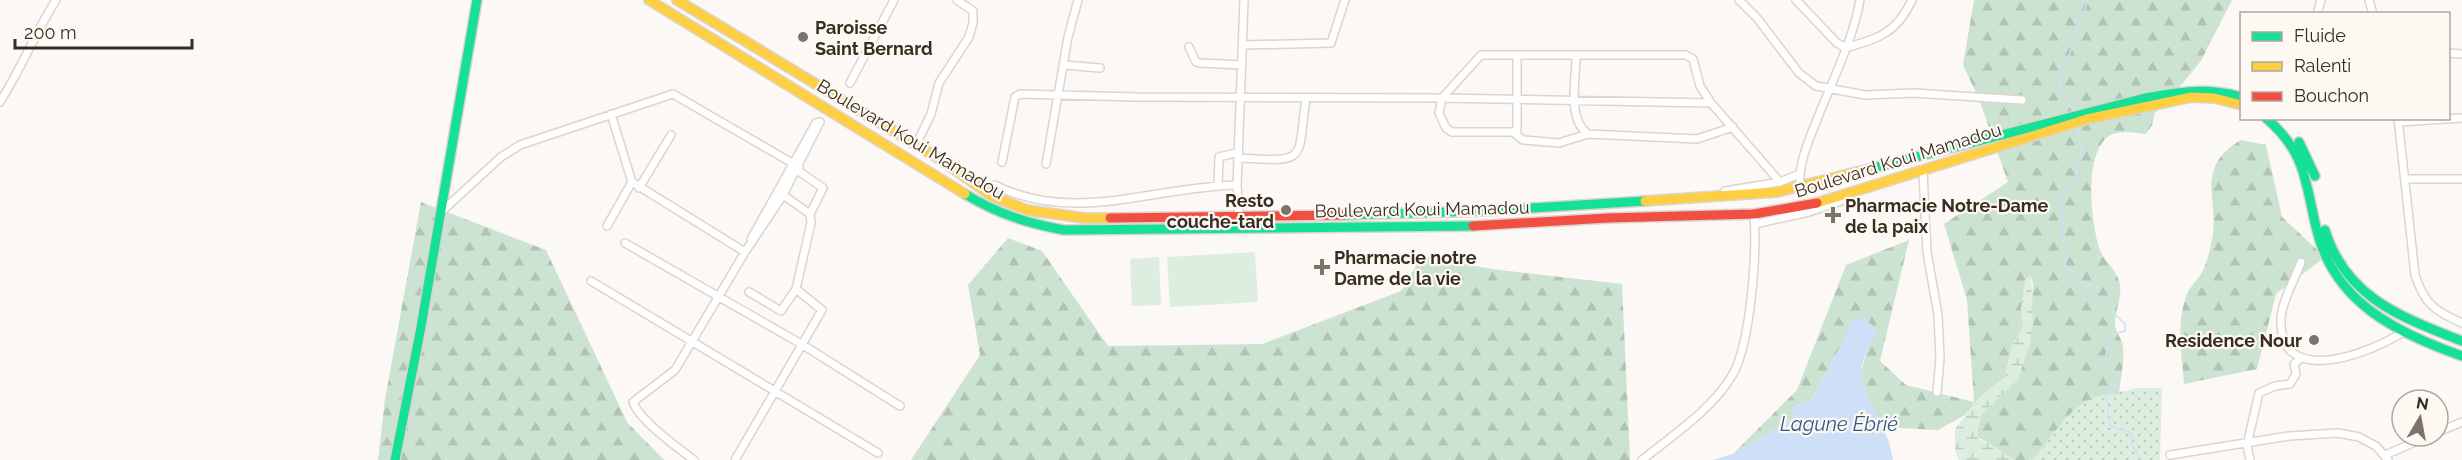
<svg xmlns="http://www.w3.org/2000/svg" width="2462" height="460" viewBox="0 0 2462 460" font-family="Raleway,sans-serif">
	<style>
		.grass { fill: url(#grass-dots) }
		.forest { fill: url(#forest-firs) }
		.wetland { fill: url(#wetland-marsh) }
		.garden { fill: #ddeee0 }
		.water { fill: #cee0f8 }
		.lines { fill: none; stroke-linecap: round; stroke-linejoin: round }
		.stream { stroke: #cee0f8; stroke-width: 1.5 }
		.street-casing { stroke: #dcd4cd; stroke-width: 10 }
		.fast-casing { stroke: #dcd4cd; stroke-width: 12 }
		.slow-casing { stroke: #dcd4cd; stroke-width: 12 }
		.jam-casing { stroke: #dcd4cd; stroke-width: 12 }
		.street { stroke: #fefefe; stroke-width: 7 }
		.fast { stroke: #16e098; stroke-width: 9 }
		.slow { stroke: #ffcf43; stroke-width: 9 }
		.jam { stroke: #f24e42; stroke-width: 9 }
		.poi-dot { fill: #7c746c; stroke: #fef8f2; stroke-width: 2 }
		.labels { text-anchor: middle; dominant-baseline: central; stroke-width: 4.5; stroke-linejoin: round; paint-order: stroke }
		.poi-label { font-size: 18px; font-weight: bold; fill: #372d22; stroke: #fef8f2; text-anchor: start }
		.street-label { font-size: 18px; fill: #372d22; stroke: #fef8f2 }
		.water-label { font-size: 20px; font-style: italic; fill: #335887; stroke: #fef8f2 }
	</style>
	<defs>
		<pattern id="grass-dots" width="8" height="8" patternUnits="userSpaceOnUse" patternTransform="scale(1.5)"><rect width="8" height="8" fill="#ddeee0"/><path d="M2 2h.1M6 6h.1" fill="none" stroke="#beccc0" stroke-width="1.8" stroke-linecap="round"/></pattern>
		<pattern id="forest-firs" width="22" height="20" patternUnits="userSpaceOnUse" patternTransform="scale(1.5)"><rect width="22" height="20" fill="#cde3d2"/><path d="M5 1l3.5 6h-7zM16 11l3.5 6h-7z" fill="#b1c3b4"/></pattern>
		<pattern id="wetland-marsh" width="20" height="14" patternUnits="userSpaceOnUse" patternTransform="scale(1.5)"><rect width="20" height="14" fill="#ddeee0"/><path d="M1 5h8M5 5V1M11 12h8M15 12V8" fill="none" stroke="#beccc0"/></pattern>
	</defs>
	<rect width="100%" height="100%" fill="#fbf8f5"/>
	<!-- grass -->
	<path class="grass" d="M2137 388H2162L2160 460H2032C2051 441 2069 406 2095 397 2109 392 2123 392 2137 388Z"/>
	<!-- forest -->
	<path class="forest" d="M1974 0H2232L2201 61 2168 101 2155 113 2152 125 2146 134C2134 133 2120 129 2109 136 2083 153 2091 225 2100 250 2105 263 2118 271 2120 285 2122 299 2114 313 2115 326 2116 332 2121 338 2122 343 2126 357 2120 379 2119 394 2112 395 2103 395 2096 397 2069 405 2051 441 2032 460H2014L1977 436 1980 416 2018 379 2030 343 2033 284 2031 276 2021 309 2023 328 2012 345 2005 377 1979 398 1965 415 1938 430 1881 427C1864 390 1854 384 1870 343L1852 319 1848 332 1812 399 1794 407 1792 419 1733 454 1797 390 1846 265 1909 240 1880 361 1906 385 1974 402 1967 300 1944 224 2008 182 1979 99 1963 65Z
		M2241 140 2266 145 2282 217 2325 257 2276 294 2257 369 2184 384C2182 355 2176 325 2186 297 2188 288 2196 282 2201 274 2207 263 2210 251 2212 239 2220 201 2193 168 2241 140Z
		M421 202 546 250 627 422 664 460H378L385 399Z
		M1008 238 1042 251 1108 346 1262 344 1401 291 1422 256 1492 269 1622 284 1630 460H911L980 355 968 285Z"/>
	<!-- wetland -->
	<path class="wetland" d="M2031 275 2033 326 2030 343 2018 379 1980 416 1977 437 2014 460H1959L1955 451V429L1979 398 2005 377 2012 345 2023 328 2021 309 2025 280Z"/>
	<!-- garden -->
	<path class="garden" d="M1255 252 1258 302 1170 307 1167 257Z
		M1159 257 1161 305 1132 306 1130 259Z"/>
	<!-- water -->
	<path class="water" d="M1865 318 1879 333C1844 374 1871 396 1887 437 1890 444 1891 453 1893 460H1713L1733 454 1792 419 1794 407 1812 399 1848 332 1851 319Z"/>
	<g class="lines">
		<!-- stream -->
		<path class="stream" d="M2073 111 2059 85 2088 0
			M2078 126 2081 149 2076 177 2062 200 2065 265 2125 324V331L2111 335C2108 353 2097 364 2118 374L2120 382 2107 395 2109 425 2131 433 2132 445 2141 460"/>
		<defs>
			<path id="street" d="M1739 0 1757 18 1799 73 1816 86 1865 95 1914 93 2022 100
				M1796 0 1836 42 1845 48C1879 38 1896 34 1912 0
				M2369 0 2373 14
				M2317 14 2321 0
				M1243 45 1331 43 1345 0
				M1189 47 1196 62 1201 63 1242 65
				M2448 53 2462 54
				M1576 56C1576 80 1567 119 1588 134L1697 139 1733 127
				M1064 65 1100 68
				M850 83 894 0
				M0 102C21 69 35 33 56 0
				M611 114 632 182 745 252
				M2398 118 2415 275C2424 303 2434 311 2462 323
				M2399 122 2462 118
				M1517 134V55
				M1588 134 1559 143 1523 140 1513 132H1452L1446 128 1439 113 1442 98 1481 55H1686L1693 59 1700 86 1711 103 1780 182
				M916 145 931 114 939 83 969 37 973 23V11L957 0
				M1239 158C1309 162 1297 162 1306 98
				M1002 162 1015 97 1020 94 1137 97 1442 98 1711 103
				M1046 164 1068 37 1078 0
				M797 170 823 188 810 214
				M1923 172 1927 252 1938 315 1940 358 1937 392
				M2405 179H2462
				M995 185C1073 225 1156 186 1237 185
				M1218 185 1219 157 1239 152
				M639 188 671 135
				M1800 188C1798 163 1809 140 1818 117 1833 79 1853 40 1860 0
				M1725 191 1780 182 1799 174
				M440 213 501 157 520 145 673 94 799 167
				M1239 219 1237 185 1244 0
				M1755 224 1809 212 1847 199
				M607 226 632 182
				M751 239 816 123 820 122
				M625 243 803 345 900 406
				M2301 262C2295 279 2282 301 2281 318 2278 389 2367 354 2400 334
				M591 281 878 453
				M749 292 781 311 796 289
				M2438 432 2462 422
				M2170 455 2289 436 2338 433 2359 437 2376 446 2388 460
				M2385 455 2429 436
				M694 460C678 448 640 421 633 402L675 370 745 252 783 195 820 122
				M735 460 822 310 796 289 811 223 810 214 783 195
				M1642 460C1673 435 1713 409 1733 374 1751 341 1757 253 1754 214
				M2250 460 2247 445 2259 393 2275 386 2290 384 2296 374 2294 364 2301 358"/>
			<path id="fast" d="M2266 118C2307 153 2305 183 2317 231 2335 303 2397 333 2462 356
				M2299 142 2315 176
				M1873 168 2145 98C2182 92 2205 87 2242 97
				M965 194C998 214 1027 223 1064 230L1473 226
				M1344 215 1484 211 1645 201
				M2325 230C2346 298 2401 317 2462 341
				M395 460 421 327 477 0"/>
			<path id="slow" d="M649 0 965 194
				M677 0 940 159 992 196 1027 210 1084 218H1110
				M1645 201 1777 192 1873 168
				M1817 203 2087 119 2192 97 2214 98 2242 105"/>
			<path id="jam" d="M1110 218 1344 215
				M1473 226 1608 218 1754 214 1817 203"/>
		</defs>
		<!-- street casing -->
		<use href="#street" class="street-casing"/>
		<!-- fast casing -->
		<use href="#fast" class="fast-casing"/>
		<!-- slow casing -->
		<use href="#slow" class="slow-casing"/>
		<!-- jam casing -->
		<use href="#jam" class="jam-casing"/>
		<!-- street -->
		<use href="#street" class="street"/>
		<!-- fast -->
		<use href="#fast" class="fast"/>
		<!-- slow -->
		<use href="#slow" class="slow"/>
		<!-- jam -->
		<use href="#jam" class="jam"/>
	</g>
	<!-- markers -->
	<g class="poi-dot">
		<circle cx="803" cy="37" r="6"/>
		<circle cx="1286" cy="210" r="6"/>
		<path d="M1830 206h6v6h6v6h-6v6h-6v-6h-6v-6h6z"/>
		<path d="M1319 258h6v6h6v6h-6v6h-6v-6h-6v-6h6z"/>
		<circle cx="2314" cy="340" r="6"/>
	</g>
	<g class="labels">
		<!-- poi labels -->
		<g class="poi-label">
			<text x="815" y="27">Paroisse<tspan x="815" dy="21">Saint Bernard</tspan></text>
			<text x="1274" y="200" text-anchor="end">Resto<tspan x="1274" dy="21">couche-tard</tspan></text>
			<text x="1845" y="205">Pharmacie Notre-Dame<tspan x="1845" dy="21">de la paix</tspan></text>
			<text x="1334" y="257">Pharmacie notre<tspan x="1334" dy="21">Dame de la vie</tspan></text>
			<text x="2302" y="340" text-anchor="end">Residence Nour</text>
		</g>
		<!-- street labels -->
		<g class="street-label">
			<text transform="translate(911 139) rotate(31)">Boulevard Koui Mamadou</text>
			<text transform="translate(1898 160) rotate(-17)">Boulevard Koui Mamadou</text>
			<text transform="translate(1422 209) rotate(-1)">Boulevard Koui Mamadou</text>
		</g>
		<!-- water labels -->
		<g class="water-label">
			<text x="1839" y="424">Lagune Ébrié</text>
		</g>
	</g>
	<!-- legend -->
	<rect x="2240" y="12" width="210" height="108" fill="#fef8f2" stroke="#aea79f" stroke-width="1.5"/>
	<rect x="2252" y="32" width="30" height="9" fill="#16e098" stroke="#aea79f" stroke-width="1.5"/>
	<text x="2294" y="42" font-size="18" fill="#372d22">Fluide</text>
	<rect x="2252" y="62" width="30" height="9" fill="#ffcf43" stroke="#aea79f" stroke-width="1.5"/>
	<text x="2294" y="72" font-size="18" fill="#372d22">Ralenti</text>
	<rect x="2252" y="92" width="30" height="9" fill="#f24e42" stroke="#aea79f" stroke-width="1.5"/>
	<text x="2294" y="102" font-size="18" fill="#372d22">Bouchon</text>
	<!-- north arrow -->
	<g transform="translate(2420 418) rotate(10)"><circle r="28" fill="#fef8f2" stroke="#aea79f" stroke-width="1.5"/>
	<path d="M0-4.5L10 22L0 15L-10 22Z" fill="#7c746c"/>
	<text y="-9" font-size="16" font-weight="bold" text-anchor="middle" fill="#372d22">N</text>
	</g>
	<!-- scale -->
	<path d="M15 39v9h177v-9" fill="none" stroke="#372d22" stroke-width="3"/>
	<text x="24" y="39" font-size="18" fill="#372d22" stroke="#fef8f2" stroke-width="4.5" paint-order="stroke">200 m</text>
</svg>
